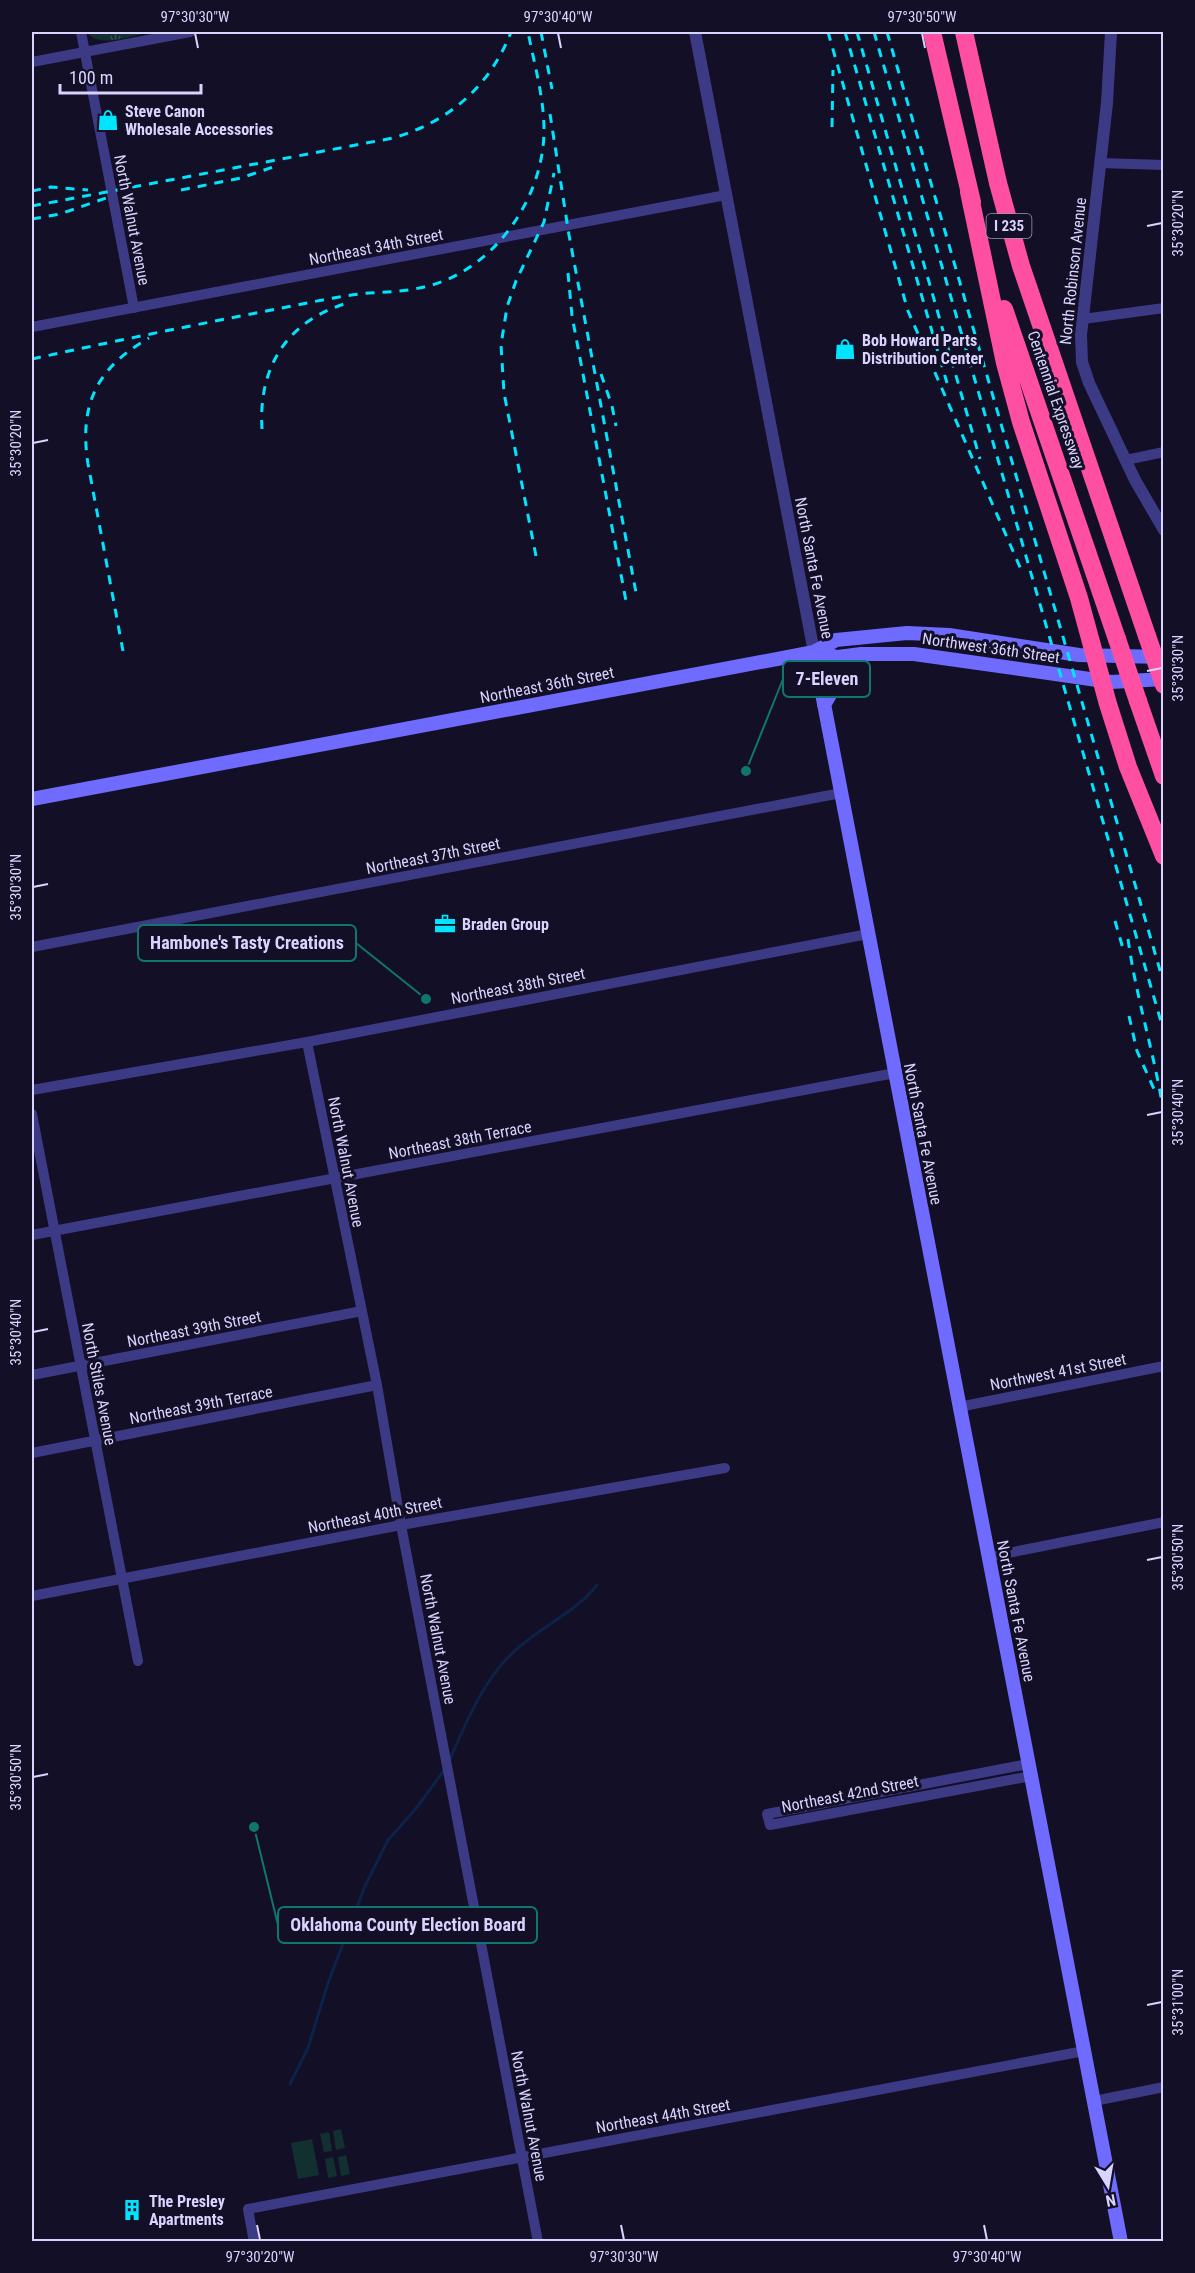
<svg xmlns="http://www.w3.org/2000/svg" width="1195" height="2273" viewBox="0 0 1195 2273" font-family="'Roboto Condensed',sans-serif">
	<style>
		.grass { fill: #12302f }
		.park { fill: url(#park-tufts) }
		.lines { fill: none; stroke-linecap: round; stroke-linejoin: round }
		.stream { stroke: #0c2248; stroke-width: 3 }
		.minor { stroke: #3d3a85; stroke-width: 10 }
		.tertiary { stroke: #3d3a85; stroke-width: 12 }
		.secondary { stroke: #6f6bff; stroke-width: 14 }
		.motorway { stroke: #ff4fa3; stroke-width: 18 }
		.rail { stroke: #00e5ff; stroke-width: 3; stroke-dasharray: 9 8; stroke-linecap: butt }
		.motorway-bridge { stroke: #ff4fa3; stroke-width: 18 }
		.ticks { fill: none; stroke: #d9d4ff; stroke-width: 2 }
		.labels { text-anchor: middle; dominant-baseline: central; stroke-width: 6; stroke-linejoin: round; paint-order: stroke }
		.shield { fill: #130f26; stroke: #9e99be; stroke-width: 1.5 }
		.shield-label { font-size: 15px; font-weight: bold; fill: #d9d4ff }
		.poi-label { font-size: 16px; font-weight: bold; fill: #d9d4ff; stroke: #130f26; text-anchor: start }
		.street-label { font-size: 16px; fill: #d9d4ff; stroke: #130f26 }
		.leader { fill: none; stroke: #0f766e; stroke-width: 2 }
		.callout-dot { fill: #0f766e; stroke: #130f26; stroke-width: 2 }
		.callout { fill: #130f26; stroke: #0f766e; stroke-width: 2 }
		.callout-label { font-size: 18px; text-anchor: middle; font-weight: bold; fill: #d9d4ff }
		.neatline { fill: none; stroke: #d9d4ff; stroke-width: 2 }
		.ticks-label { font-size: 15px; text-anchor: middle; fill: #d9d4ff }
	</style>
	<defs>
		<pattern id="park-tufts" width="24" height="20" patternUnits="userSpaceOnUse" patternTransform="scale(1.5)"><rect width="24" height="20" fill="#12302f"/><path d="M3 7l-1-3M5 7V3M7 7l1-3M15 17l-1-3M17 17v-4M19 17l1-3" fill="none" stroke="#344d4e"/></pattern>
	</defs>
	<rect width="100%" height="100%" fill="#130f26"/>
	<!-- grass -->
	<path class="grass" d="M341 2129 345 2148 336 2150 333 2131Z
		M329 2132 332 2151 324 2152 320 2134Z
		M312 2139 319 2175 298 2179 291 2143Z
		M346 2155 350 2174 341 2176 338 2157Z
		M333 2157 337 2176 328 2178 325 2159Z"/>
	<!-- park -->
	<path class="park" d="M87 32H149C131 36 98 49 87 32Z"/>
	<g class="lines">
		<!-- stream -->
		<path class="stream" d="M449 1761C467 1721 484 1677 518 1648 543 1626 578 1610 597 1585
			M290 2084 308 2048 328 1983 365 1886 388 1840 414 1811 445 1769"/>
		<!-- minor -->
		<path class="minor" d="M81 32 134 308
			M32 62 190 32
			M1100 163 1164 165
			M1083 319 1164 308
			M32 327 726 195
			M1126 460 1164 452
			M32 947 841 793
			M307 1042 377 1385 401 1525 538 2242
			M32 1090 307 1042 868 934
			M32 1114 138 1661
			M32 1235 895 1073
			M32 1375 362 1311
			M959 1407 1164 1366
			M32 1453 377 1385
			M988 1557 1164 1522
			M32 1596 401 1525 725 1468
			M1028 1764 767 1814 770 1825 1031 1776
			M1094 2101 1164 2087
			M254 2242 248 2209C526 2156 805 2105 1084 2051"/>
		<!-- tertiary -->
		<path class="tertiary" d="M695 32 814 652
			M1111 32 1107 103 1081 335 1082 362 1089 383 1135 480 1164 530"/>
		<!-- secondary -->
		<path class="secondary" d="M814 652 1121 2242
			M814 652 838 657 861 654H914L1111 682 1164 679
			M824 705 845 669 861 654
			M32 799 814 652 836 640 907 633 949 635 1079 655 1161 657"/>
		<!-- motorway -->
		<path class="motorway" d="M932 32 972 202
			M964 32 998 183 1021 266 1147 636
			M969 192 1005 363 1021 422 1079 598 1108 704 1128 767 1164 856
			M1004 309 1117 639
			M1138 701 1164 776"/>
		<!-- rail -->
		<path class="rail" d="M541 32 552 89
			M828 32 908 311 1023 574
			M845 32 947 383
			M857 32 980 459
			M874 32 1164 1032
			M887 32 1164 984
			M550 114 569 235 637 598
			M832 127 833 70
			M181 190 241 178 276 166
			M32 191 51 187 88 190
			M32 206 393 138C449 122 490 86 511 32
			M32 219 60 214 106 198
			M568 273 572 316 626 601
			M32 359C123 339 215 321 307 303 327 299 348 295 369 293 390 292 411 291 432 285 497 266 544 196 544 130 544 97 534 63 528 32
			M601 374 612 406 616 426
			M262 429C258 366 288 319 351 302
			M536 556 504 393 501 345 507 307 516 281 544 222 554 173
			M123 651 88 464C79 405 96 368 149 338
			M1115 921 1124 952
			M1128 939C1136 998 1155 1055 1164 1115
			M1129 1016 1137 1051 1154 1089"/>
		<!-- motorway-bridge -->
		<path class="motorway-bridge" d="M1147 636 1164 685
			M1117 639 1138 701"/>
	</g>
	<!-- ticks -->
	<path class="ticks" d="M195 33 198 48M558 33 561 48M922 33 925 48M1147 226 1162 223M33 443 48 440M1147 671 1162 668M33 887 48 884M1147 1115 1162 1112M33 1332 48 1329M1147 1560 1162 1557M33 1777 48 1774M1147 2005 1162 2002M257 2225 260 2240M621 2225 624 2240M984 2225 987 2240"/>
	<!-- icons -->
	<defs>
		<symbol id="shop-bare" viewBox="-9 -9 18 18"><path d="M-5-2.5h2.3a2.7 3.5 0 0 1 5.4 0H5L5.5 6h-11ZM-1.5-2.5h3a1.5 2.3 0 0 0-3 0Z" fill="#00e5ff" stroke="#130f26" stroke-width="2.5" paint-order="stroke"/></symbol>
		<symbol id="office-bare" viewBox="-9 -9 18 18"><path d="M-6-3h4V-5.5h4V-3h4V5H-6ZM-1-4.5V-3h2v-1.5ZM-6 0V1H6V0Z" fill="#00e5ff" stroke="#130f26" stroke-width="2.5" paint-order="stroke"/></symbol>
		<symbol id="building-bare" viewBox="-9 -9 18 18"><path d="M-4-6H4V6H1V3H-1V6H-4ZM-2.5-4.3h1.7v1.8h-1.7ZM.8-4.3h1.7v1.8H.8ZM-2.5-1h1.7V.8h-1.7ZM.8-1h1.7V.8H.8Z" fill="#00e5ff" stroke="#130f26" stroke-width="2.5" paint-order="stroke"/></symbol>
	</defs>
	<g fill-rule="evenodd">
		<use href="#shop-bare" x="93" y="105" width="30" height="30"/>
		<use href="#shop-bare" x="830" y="334" width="30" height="30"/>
		<use href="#office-bare" x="430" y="909" width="30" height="30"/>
		<use href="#building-bare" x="117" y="2195" width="30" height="30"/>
	</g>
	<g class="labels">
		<!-- shield labels -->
		<rect class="shield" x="986.5" y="214" width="45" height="24" rx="4.5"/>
		<g class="shield-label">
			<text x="1009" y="226">I 235</text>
		</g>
		<!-- poi labels -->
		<g class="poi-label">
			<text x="125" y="111">Steve Canon<tspan x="125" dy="18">Wholesale Accessories</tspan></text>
			<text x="862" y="340">Bob Howard Parts<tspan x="862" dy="18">Distribution Center</tspan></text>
			<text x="462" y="924">Braden Group</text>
			<text x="149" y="2201">The Presley<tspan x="149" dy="18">Apartments</tspan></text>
		</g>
		<!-- street labels -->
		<g class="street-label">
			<text transform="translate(132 220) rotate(79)">North Walnut Avenue</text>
			<text transform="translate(376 247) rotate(-11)">Northeast 34th Street</text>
			<text transform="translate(1073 271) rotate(-84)">North Robinson Avenue</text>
			<text transform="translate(1056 400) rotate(71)">Centennial Expressway</text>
			<text transform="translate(814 568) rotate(79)">North Santa Fe Avenue</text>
			<text transform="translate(991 648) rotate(8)">Northwest 36th Street</text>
			<text transform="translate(547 685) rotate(-11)">Northeast 36th Street</text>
			<text transform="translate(433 856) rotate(-11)">Northeast 37th Street</text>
			<text transform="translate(518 986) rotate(-11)">Northeast 38th Street</text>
			<text transform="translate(923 1134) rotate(79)">North Santa Fe Avenue</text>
			<text transform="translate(460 1140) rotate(-11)">Northeast 38th Terrace</text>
			<text transform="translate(346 1162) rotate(79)">North Walnut Avenue</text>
			<text transform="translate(194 1329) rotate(-11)">Northeast 39th Street</text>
			<text transform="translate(1058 1372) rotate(-11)">Northwest 41st Street</text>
			<text transform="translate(99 1384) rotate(79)">North Stiles Avenue</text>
			<text transform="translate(201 1405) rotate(-11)">Northeast 39th Terrace</text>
			<text transform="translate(375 1515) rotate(-11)">Northeast 40th Street</text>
			<text transform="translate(1016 1611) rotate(79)">North Santa Fe Avenue</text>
			<text transform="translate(438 1639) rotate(79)">North Walnut Avenue</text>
			<text transform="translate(850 1794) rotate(-11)">Northeast 42nd Street</text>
			<text transform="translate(529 2116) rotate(79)">North Walnut Avenue</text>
			<text transform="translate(663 2116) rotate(-10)">Northeast 44th Street</text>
		</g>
	</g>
	<!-- callouts -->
	<path class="leader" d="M746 771L783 679M426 999L356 943M254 1827L278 1925"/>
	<g class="callout-dot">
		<circle cx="746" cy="771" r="6"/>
		<circle cx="426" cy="999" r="6"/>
		<circle cx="254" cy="1827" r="6"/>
	</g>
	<g class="callout">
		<rect x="783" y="661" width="87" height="36" rx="6"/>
		<rect x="138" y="925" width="218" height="36" rx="6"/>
		<rect x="278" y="1907" width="259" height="36" rx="6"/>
	</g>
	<g class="callout-label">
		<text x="827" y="685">7-Eleven</text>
		<text x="247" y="949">Hambone's Tasty Creations</text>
		<text x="408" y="1931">Oklahoma County Election Board</text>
	</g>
	<!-- border -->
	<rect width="1195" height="2273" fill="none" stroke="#130f26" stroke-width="66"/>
	<!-- north arrow -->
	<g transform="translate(1108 2186) rotate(169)" stroke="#130f26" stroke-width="4.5" paint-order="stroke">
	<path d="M0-4.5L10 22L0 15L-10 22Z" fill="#d9d4ff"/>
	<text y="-9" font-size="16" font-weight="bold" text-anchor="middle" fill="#d9d4ff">N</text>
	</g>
	<!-- scale -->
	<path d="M60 84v9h141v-9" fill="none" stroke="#d9d4ff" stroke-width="3"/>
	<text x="69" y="84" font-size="18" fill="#d9d4ff" stroke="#130f26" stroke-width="4.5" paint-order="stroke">100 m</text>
	<rect x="33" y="33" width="1129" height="2207" class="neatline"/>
	<g class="ticks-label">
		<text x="195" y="22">97°30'30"W</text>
		<text x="558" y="22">97°30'40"W</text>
		<text x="922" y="22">97°30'50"W</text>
		<text transform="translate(1178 223) rotate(-90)" y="5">35°30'20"N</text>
		<text transform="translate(16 443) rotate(-90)" y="5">35°30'20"N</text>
		<text transform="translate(1178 668) rotate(-90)" y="5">35°30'30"N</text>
		<text transform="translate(16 887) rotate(-90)" y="5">35°30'30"N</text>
		<text transform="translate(1178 1112) rotate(-90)" y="5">35°30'40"N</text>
		<text transform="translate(16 1332) rotate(-90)" y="5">35°30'40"N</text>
		<text transform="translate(1178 1557) rotate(-90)" y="5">35°30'50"N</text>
		<text transform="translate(16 1777) rotate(-90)" y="5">35°30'50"N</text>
		<text transform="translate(1178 2002) rotate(-90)" y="5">35°31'00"N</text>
		<text x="260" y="2262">97°30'20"W</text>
		<text x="624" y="2262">97°30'30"W</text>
		<text x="987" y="2262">97°30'40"W</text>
	</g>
</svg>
